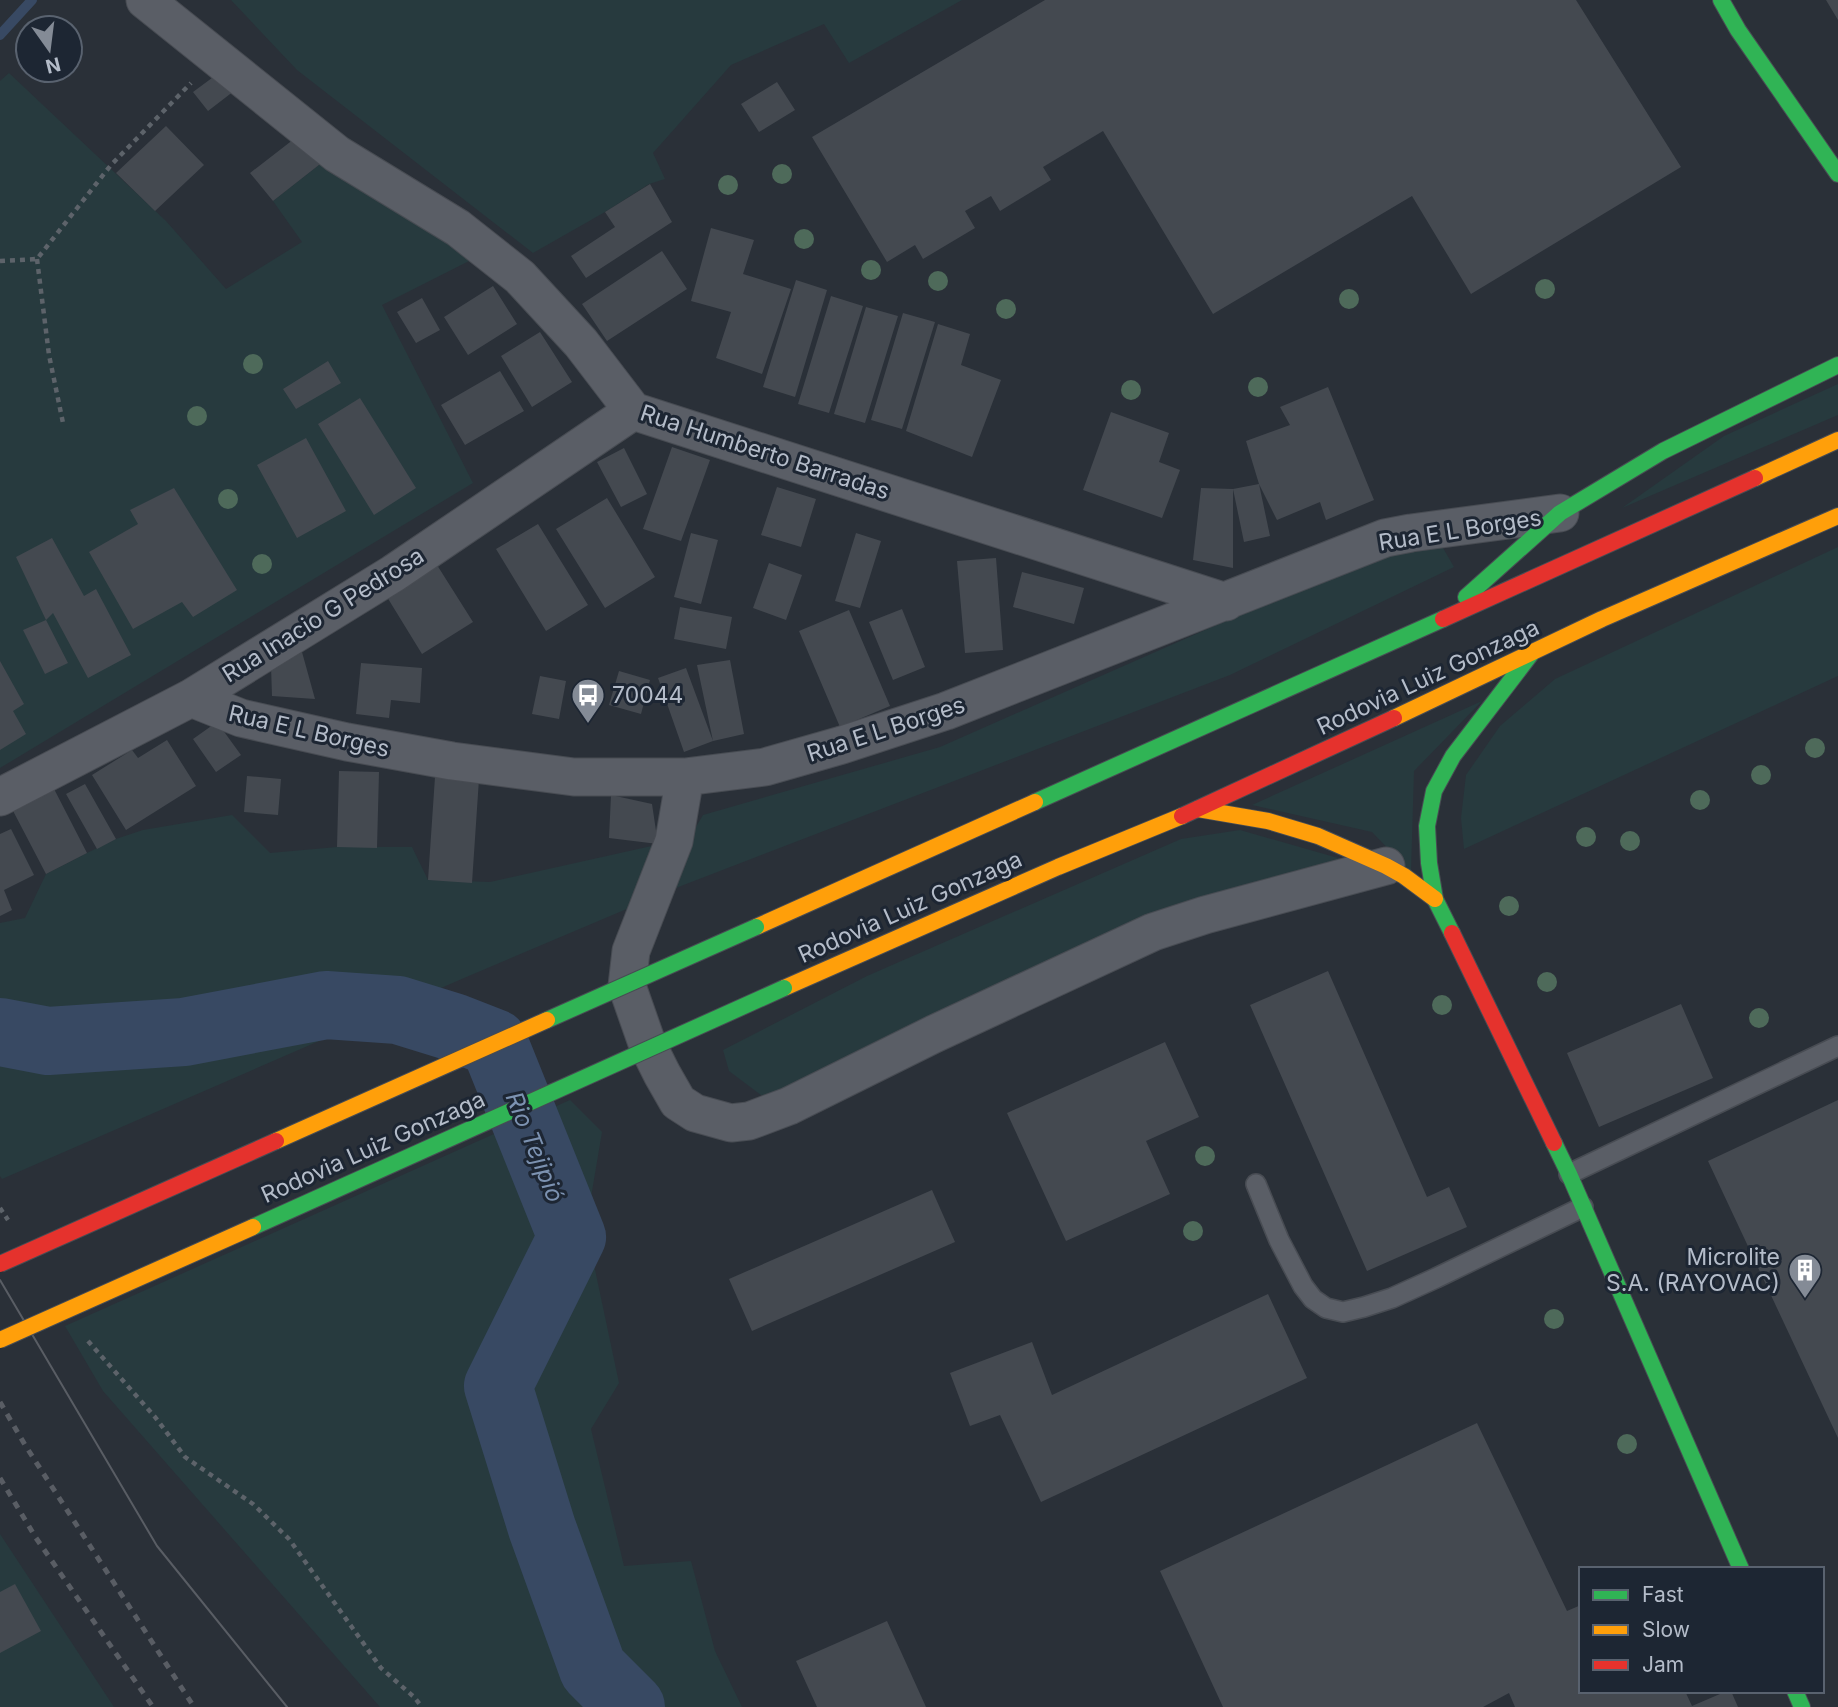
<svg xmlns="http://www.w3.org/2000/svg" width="1838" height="1707" viewBox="0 0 1838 1707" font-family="Inter,sans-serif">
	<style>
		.green { fill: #273a3e }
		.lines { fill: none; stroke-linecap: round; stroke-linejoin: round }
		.stream { stroke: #384963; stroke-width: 10 }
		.river { stroke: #384963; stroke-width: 68 }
		.building { fill: #444950 }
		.lane-casing { stroke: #484c53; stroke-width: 22 }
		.street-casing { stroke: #484c53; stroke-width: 39 }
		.fast-casing { stroke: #484c53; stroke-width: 18 }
		.slow-casing { stroke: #484c53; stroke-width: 18 }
		.jam-casing { stroke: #484c53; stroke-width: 18 }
		.path { stroke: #5d636a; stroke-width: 4.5; stroke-dasharray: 5 5; stroke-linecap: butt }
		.lane { stroke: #5a5e66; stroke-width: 19 }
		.street { stroke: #5a5e66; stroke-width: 37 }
		.fast { stroke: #30b455; stroke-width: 16 }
		.slow { stroke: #ff9f0a; stroke-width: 16 }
		.jam { stroke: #e5322d; stroke-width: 16 }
		.tram { stroke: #595d64; stroke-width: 2 }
		.rail { stroke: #595d64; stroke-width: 5; stroke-dasharray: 7 7; stroke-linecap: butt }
		.fast-bridge-casing { stroke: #474c53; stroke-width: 18; stroke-linecap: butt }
		.slow-bridge-casing { stroke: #474c53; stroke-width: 18; stroke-linecap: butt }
		.jam-bridge-casing { stroke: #474c53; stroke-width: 18; stroke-linecap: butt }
		.fast-bridge { stroke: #30b455; stroke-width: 16 }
		.slow-bridge { stroke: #ff9f0a; stroke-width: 16 }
		.jam-bridge { stroke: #e5322d; stroke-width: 16 }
		.tree { fill: #4e6a5a }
		.labels { text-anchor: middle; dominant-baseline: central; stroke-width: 6; stroke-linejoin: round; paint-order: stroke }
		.street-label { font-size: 23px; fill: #b4bcc9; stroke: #1d2633 }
		.poi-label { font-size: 23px; fill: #b4bcc9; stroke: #1d2633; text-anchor: start }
		.water-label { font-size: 24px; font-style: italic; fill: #7c92b1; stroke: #1d2633 }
	</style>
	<rect width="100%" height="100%" fill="#2a3038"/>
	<!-- green -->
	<path class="green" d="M231 0H962L849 63 824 24 731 65 653 153 665 179 649 184 605 212 533 253 297 70Z
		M9 73 166 221 226 289 302 242 273 201 324 161 473 259 382 305 473 483 0 768V81Z
		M1838 384V415L1622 508 1724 436Z
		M1439 541 1454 567 1230 675 681 886 464 978 2 1179 0 1176V923L25 918 46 874 87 853 116 839 143 830 232 815 270 853 337 847H412L428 880 490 882 674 841 690 837 703 815 940 747 1325 577 1379 555Z
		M1838 547V676L1464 849 1461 818 1466 775 1500 726 1555 679Z
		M1482 701 1414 771 1411 872 1372 832 1252 805Z
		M1240 830 1352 862 773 1104 729 1071 723 1050 867 976 1181 839Z
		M570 1100 602 1132 586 1227 619 1383 591 1429 624 1566 691 1561 715 1651 742 1707H380L103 1391 65 1326Z
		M0 1534 114 1707H0Z"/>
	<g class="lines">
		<!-- stream -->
		<path class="stream" d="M0 35 32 0"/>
		<!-- river -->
		<path class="river" d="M0 1032 48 1041 184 1032 326 1005 398 1010 453 1027 494 1043 572 1237 498 1386 542 1528 593 1669 631 1707"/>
	</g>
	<!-- building -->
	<path class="building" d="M1045 0H1576L1681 167 1471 294 1412 196 1213 314 1103 131 1043 167 1051 180 1000 211 991 196 965 211 975 228 923 259 915 245 887 262 812 137Z
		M1826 0H1838V20Z
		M220 72 234 91 208 111 193 92Z
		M777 82 795 110 759 132 741 104Z
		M166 126 204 165 155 211 116 173Z
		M294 139 324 161 273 201 250 173Z
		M650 184 672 222 586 278 571 256 615 227 605 212Z
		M711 228 754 240 743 274 791 289 762 374 716 358 731 312 691 301Z
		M662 251 687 289 607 341 582 304Z
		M796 280 827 290 795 397 763 387Z
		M493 286 517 324 468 355 444 317Z
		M831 296 863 306 829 413 798 404Z
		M422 298 440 330 416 343 397 312Z
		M866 307 898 316 865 423 834 414Z
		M903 313 935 322 902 429 871 420Z
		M938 324 970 334 961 365 1001 380 972 457 906 431Z
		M540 332 572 382 532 407 501 356Z
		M328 361 341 383 296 409 283 389Z
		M500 371 524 411 465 445 441 405Z
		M1328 387 1374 500 1326 520 1320 502 1277 520 1259 484 1246 441 1290 425 1280 407Z
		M360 398 416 488 374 515 318 424Z
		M1111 412 1169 433 1159 462 1180 470 1162 518 1083 490Z
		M306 438 346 511 297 538 257 465Z
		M672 447 710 460 681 541 643 529Z
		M624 448 647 494 621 507 597 462Z
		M1259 484 1270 536 1244 542 1233 489Z
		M777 487 816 499 801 547 761 535Z
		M174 488 237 590 193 617 182 602 133 629 89 552 138 524 130 510Z
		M1201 488 1233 489V568L1193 560Z
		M607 498 655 577 605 608 556 529Z
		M538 524 588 605 546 631 496 549Z
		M691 533 718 540 701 604 674 597Z
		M856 533 881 541 860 608 835 601Z
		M52 538 84 596 96 589 131 655 88 678 53 613 46 620 16 557Z
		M996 558 1003 650 965 653 957 561Z
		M769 563 802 575 786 620 753 608Z
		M437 565 473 622 422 654 387 597Z
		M1022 572 1084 588 1074 624 1013 607Z
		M680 607 732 617 726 649 674 639Z
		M902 609 925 667 893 680 869 622Z
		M849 610 890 706 840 727 799 631Z
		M46 620 68 663 45 674 23 630Z
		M302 652 315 699 272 696 271 666Z
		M730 660 744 734 713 741 697 665Z
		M0 661 24 704 13 711 26 734 0 750Z
		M361 663 422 668 420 703 391 700 389 718 356 714Z
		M686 668 713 741 684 752 658 678Z
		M619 671 650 680 641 714 609 705Z
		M540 676 566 681 559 719 532 714Z
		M217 722 241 755 216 772 193 739Z
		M167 740 196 786 126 830 92 775 132 750 138 758Z
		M339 771 379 772 377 848 337 847Z
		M247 776 281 779 278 815 244 812Z
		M435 777 479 779 472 883 428 880Z
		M85 784 116 839 97 849 66 794Z
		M52 785 87 853 46 874 11 807Z
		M611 795 652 804 658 844 609 838Z
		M11 829 34 875 4 890 12 910 0 916V834Z
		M1328 971 1427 1197 1449 1187 1467 1227 1367 1271 1250 1005Z
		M1681 1004 1713 1078 1599 1127 1567 1053Z
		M1165 1042 1199 1117 1146 1141 1170 1194 1066 1241 1007 1113Z
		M1838 1100V1438L1708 1161Z
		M932 1190 955 1242 752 1331 729 1279Z
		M1268 1294 1307 1378 1041 1502 1000 1415 970 1426 950 1373 1032 1342 1052 1395Z
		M1477 1423 1567 1611 1581 1605V1691H1685L1692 1706 1727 1691H1731L1738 1707H1515L1509 1693 1483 1707H1223L1160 1571Z
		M15 1584 41 1631 0 1653V1592Z
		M887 1621 926 1707H817L796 1661Z"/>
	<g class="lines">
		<defs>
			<path id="lane" d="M1569 1174 1838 1046
				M1256 1184 1279 1240 1303 1286 1313 1299 1326 1308 1343 1312 1364 1307 1392 1298 1436 1278 1583 1207"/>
			<path id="street" d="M145 0 337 154 458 228 520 277 581 343 633 411 1226 602
				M191 698 241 718 347 742 452 761 574 777H685L765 767 842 745 946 711 1385 538 1411 533 1560 513
				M685 777 674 841 631 951 627 986 648 1046 662 1074 678 1102 695 1113 731 1123 749 1121 789 1106 934 1034 1153 932 1205 915 1386 866
				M0 797 191 698 394 573 633 411"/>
			<path id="fast" d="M1721 0 1738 30 1838 174
				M1466 597 1560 513 1663 451 1838 365
				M1035 802 1443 619
				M1452 933 1435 899 1429 863 1427 826 1434 791 1453 756 1531 654
				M1554 1143 1569 1174 1741 1569
				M1795 1691 1802 1707"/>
			<path id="slow" d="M1755 478 1838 440
				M1394 718 1602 619 1838 516
				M1198 809 1268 821 1318 836 1386 866 1404 876 1435 899
				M756 927 1035 802
				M784 988 1058 867 1182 816"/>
			<path id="jam" d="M1443 619 1755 478
				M1182 816 1394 718
				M1452 933 1554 1143"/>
		</defs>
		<!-- lane casing -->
		<use href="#lane" class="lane-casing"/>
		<!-- street casing -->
		<use href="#street" class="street-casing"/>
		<!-- fast casing -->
		<use href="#fast" class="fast-casing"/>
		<!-- slow casing -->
		<use href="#slow" class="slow-casing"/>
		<!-- jam casing -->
		<use href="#jam" class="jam-casing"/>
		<!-- path -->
		<path class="path" d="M37 259 49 355 63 423
			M0 261 37 259 111 165 191 83
			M0 1208 8 1220
			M88 1341 155 1417 185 1457 253 1504 289 1539 381 1668 414 1697 422 1707"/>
		<!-- lane -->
		<use href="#lane" class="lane"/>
		<!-- street -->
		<use href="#street" class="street"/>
		<!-- fast -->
		<use href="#fast" class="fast"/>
		<!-- slow -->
		<use href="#slow" class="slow"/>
		<!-- jam -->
		<use href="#jam" class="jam"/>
		<!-- tram -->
		<path class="tram" d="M0 1280 157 1546 287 1707"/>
		<!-- rail -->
		<path class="rail" d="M0 1402 25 1445 194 1707
			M0 1478 36 1538 153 1707"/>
		<defs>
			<path id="fast-bridge" d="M547 1020 756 927
				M253 1227 784 988"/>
			<path id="slow-bridge" d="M276 1141 547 1020
				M0 1340 253 1227"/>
			<path id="jam-bridge" d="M0 1264 276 1141"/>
		</defs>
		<!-- fast-bridge casing -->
		<use href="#fast-bridge" class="fast-bridge-casing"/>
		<!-- slow-bridge casing -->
		<use href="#slow-bridge" class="slow-bridge-casing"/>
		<!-- jam-bridge casing -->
		<use href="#jam-bridge" class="jam-bridge-casing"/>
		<!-- fast-bridge -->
		<use href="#fast-bridge" class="fast-bridge"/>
		<!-- slow-bridge -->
		<use href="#slow-bridge" class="slow-bridge"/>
		<!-- jam-bridge -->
		<use href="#jam-bridge" class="jam-bridge"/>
	</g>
	<!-- trees -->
	<g class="tree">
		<circle cx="782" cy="174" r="10"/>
		<circle cx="728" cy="185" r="10"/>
		<circle cx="804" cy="239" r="10"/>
		<circle cx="871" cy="270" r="10"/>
		<circle cx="938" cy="281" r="10"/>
		<circle cx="1545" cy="289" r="10"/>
		<circle cx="1349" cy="299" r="10"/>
		<circle cx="1006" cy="309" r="10"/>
		<circle cx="253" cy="364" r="10"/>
		<circle cx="1258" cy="387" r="10"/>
		<circle cx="1131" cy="390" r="10"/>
		<circle cx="197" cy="416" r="10"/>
		<circle cx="228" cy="499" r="10"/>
		<circle cx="262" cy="564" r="10"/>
		<circle cx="1815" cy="748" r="10"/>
		<circle cx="1761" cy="775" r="10"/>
		<circle cx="1700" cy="800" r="10"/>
		<circle cx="1586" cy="837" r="10"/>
		<circle cx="1630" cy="841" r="10"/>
		<circle cx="1509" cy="906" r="10"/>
		<circle cx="1547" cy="982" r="10"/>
		<circle cx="1442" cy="1005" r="10"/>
		<circle cx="1759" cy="1018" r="10"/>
		<circle cx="1205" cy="1156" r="10"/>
		<circle cx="1193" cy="1231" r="10"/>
		<circle cx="1554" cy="1319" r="10"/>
		<circle cx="1627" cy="1444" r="10"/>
	</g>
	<!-- icons -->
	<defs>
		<symbol id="bus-pin" viewBox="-11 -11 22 30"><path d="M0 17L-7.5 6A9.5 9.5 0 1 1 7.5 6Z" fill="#848b96" stroke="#1d2633"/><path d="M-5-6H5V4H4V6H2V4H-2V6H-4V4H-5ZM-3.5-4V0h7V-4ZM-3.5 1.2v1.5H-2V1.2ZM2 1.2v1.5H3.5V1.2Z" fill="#fff"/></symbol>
		<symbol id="building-pin" viewBox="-11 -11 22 30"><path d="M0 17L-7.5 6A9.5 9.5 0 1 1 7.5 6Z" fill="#848b96" stroke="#1d2633"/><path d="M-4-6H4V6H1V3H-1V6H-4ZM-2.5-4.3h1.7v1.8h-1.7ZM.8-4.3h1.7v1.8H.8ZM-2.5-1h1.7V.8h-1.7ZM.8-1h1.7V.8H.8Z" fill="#fff"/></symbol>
	</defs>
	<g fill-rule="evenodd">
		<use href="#bus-pin" x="569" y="676" width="38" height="52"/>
		<use href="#building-pin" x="1786" y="1251" width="38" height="52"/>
	</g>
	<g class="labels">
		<!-- street labels -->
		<g class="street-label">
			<text transform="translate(765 452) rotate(18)">Rua Humberto Barradas</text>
			<text transform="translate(1460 530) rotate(-9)">Rua E L Borges</text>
			<text transform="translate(323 615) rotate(-32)">Rua Inacio G Pedrosa</text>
			<text transform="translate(1428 677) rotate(-25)">Rodovia Luiz Gonzaga</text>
			<text transform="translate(886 729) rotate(-18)">Rua E L Borges</text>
			<text transform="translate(309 731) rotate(13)">Rua E L Borges</text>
			<text transform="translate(910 907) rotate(-24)">Rodovia Luiz Gonzaga</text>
			<text transform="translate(373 1147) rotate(-24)">Rodovia Luiz Gonzaga</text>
		</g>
		<!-- poi labels -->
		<g class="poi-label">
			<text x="612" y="695">70044</text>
			<text x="1780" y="1257" text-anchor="end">Microlite<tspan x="1780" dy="26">S.A. (RAYOVAC)</tspan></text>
		</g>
		<!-- water labels -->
		<g class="water-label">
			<text transform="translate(535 1147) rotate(68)">Rio Tejipió</text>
		</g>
	</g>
	<!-- legend -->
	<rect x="1579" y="1567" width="245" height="126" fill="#1d2633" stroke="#59626f" stroke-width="2"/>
	<rect x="1593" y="1590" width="35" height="10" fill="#30b455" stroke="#59626f" stroke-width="2"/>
	<text x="1642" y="1602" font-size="21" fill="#b4bcc9">Fast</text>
	<rect x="1593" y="1625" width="35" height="10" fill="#ff9f0a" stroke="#59626f" stroke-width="2"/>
	<text x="1642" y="1637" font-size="21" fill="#b4bcc9">Slow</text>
	<rect x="1593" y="1660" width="35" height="10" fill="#e5322d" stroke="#59626f" stroke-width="2"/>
	<text x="1642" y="1672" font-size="21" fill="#b4bcc9">Jam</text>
	<!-- north arrow -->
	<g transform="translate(49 49) rotate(166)"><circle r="33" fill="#1d2633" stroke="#59626f" stroke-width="2"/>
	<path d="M0-5L12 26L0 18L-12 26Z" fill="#848b96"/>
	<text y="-10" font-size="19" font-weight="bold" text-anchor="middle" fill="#b4bcc9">N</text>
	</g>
</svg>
